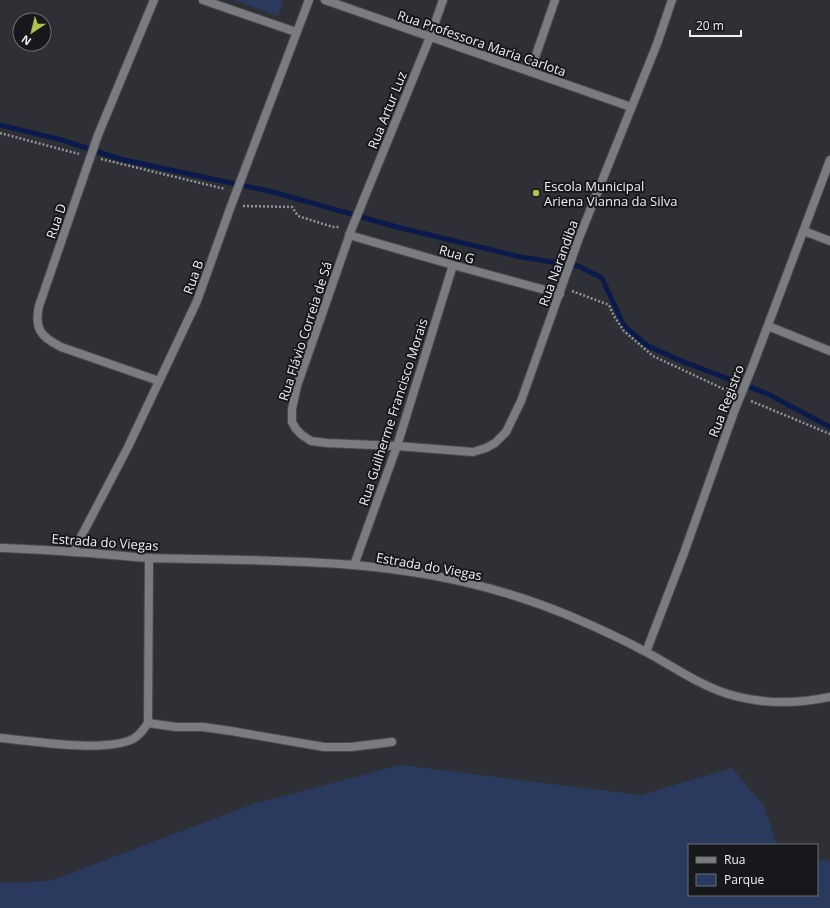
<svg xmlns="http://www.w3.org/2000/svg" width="830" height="908" viewBox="0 0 830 908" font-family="'Open Sans',sans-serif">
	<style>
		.green { fill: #2a395e }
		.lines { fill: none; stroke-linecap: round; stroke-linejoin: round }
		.stream { stroke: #0b1a4c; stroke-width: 5 }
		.street-casing { stroke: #494b50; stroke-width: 10 }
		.path { stroke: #919296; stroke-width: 2.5; stroke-dasharray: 2 2; stroke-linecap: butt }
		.street { stroke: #7b7c7f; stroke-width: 8 }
		.street-bridge-casing { stroke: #494b50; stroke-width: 10; stroke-linecap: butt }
		.street-bridge { stroke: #7b7c7f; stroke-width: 8 }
		.poi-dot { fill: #b2c34b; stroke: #17181b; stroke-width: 1.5 }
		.labels { text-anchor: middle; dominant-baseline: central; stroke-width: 4; stroke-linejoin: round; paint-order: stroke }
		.street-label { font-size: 13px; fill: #eeeff3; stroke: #17181b }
		.poi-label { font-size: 13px; fill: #eeeff3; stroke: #17181b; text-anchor: start }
	</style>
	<rect width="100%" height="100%" fill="#2e3035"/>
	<!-- green -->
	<path class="green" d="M234 0H283L278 16Z
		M401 765 641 795 732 768 764 806 777 845H689V895H817V859L830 861V908H0V883L50 881 253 804Z"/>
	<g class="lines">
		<!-- stream -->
		<path class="stream" d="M0 125 62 140 120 159 273 192 397 227 521 257 578 266 602 278 624 326 648 346 684 362 768 394 830 427"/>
		<defs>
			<path id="street" d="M154 0 98 135 39 306C34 329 41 337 61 347L159 381
				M203 0 296 32
				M325 0 631 107
				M443 0 430 37 352 228 297 386 292 409V422L296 429 302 435 311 441 327 443 397 446 473 452 486 448 495 443 506 432 521 401 579 238 657 44 672 0
				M530 72 555 0
				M804 231 830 241
				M349 235 453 265 560 294
				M768 326 830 351
				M753 365 830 160
				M0 548C24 549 49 550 73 552 99 553 125 557 150 558 218 560 285 559 353 565 426 571 501 587 570 616 596 627 622 639 648 653 674 667 699 685 728 694 761 704 797 704 830 697
				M73 552 128 447 197 301 231 206 309 0
				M354 565 397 446 453 265
				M646 652 684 553 734 412
				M148 723 176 727H203L231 731 324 747H351L392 742
				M148 723 149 558
				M0 738C33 741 104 753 133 739 140 735 144 729 148 723"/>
		</defs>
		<!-- street casing -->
		<use href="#street" class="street-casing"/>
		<!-- path -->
		<path class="path" d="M0 133 79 154
			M101 159 225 189
			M243 206 292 207 298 216 333 227H339
			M572 291 609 305 614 316 624 331 653 356 730 392
			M751 401 830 434"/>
		<!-- street -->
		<use href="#street" class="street"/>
		<defs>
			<path id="street-bridge" d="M734 412 753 365"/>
		</defs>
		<!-- street-bridge casing -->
		<use href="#street-bridge" class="street-bridge-casing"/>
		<!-- street-bridge -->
		<use href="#street-bridge" class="street-bridge"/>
	</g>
	<!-- markers -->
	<circle class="poi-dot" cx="536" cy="193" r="4"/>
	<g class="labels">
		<!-- street labels -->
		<g class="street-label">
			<text transform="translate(482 43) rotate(19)">Rua Professora Maria Carlota</text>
			<text transform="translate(387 110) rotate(-68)">Rua Artur Luz</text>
			<text transform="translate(56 221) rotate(-71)">Rua D</text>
			<text transform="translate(457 254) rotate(16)">Rua G</text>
			<text transform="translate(558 263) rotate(-70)">Rua Narandiba</text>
			<text transform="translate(193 277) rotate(-70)">Rua B</text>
			<text transform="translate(305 331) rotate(-72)">Rua Flávio Correia de Sá</text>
			<text transform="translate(726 401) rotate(-69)">Rua Registro</text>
			<text transform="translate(393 412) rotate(-72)">Rua Guilherme Francisco Morais</text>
			<text transform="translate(105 542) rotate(4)">Estrada do Viegas</text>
			<text transform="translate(429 566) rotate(10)">Estrada do Viegas</text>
		</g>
		<!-- poi labels -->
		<g class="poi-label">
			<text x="544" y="186">Escola Municipal<tspan x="544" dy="15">Ariena Vianna da Silva</tspan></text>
		</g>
	</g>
	<!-- legend -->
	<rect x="688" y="844" width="130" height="52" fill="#17181b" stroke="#6d6e71"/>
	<rect x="696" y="857" width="20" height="6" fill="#7b7c7f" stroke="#6d6e71"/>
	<text x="724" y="864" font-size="12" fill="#eeeff3">Rua</text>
	<rect x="696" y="874" width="20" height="12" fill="#2a395e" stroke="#6d6e71"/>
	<text x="724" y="884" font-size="12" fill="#eeeff3">Parque</text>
	<!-- north arrow -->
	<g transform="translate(32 32) rotate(215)"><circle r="19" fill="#17181b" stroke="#6d6e71"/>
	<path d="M0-3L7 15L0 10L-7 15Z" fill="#b2c34b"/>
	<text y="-6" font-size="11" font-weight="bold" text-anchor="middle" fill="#eeeff3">N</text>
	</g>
	<!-- scale -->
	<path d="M690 30v6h51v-6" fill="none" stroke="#eeeff3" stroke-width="2"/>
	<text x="696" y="30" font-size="12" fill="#eeeff3" stroke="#17181b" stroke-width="3" paint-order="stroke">20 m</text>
</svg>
